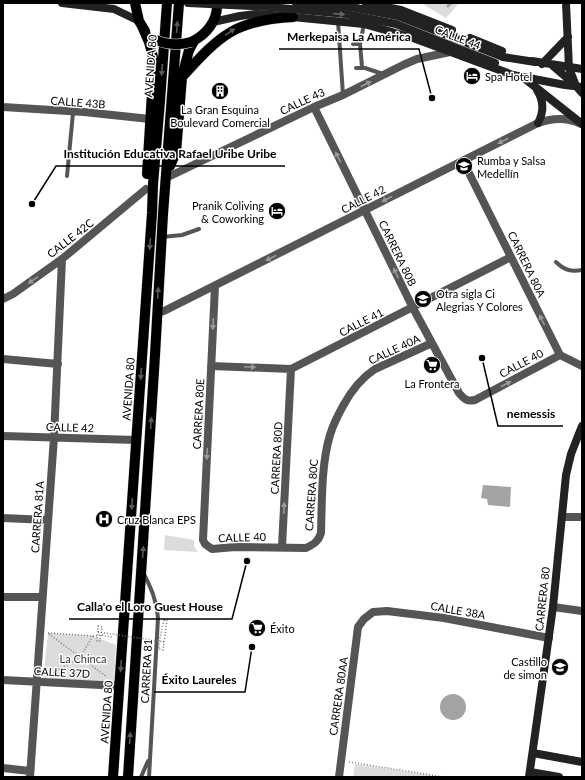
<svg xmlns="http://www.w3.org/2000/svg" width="585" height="780" viewBox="0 0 585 780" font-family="Lato,sans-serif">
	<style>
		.green { fill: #dcdcdc }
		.water { fill: #a3a3a3 }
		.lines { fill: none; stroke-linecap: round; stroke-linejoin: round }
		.stream { stroke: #a3a3a3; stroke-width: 3 }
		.primary-casing { stroke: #dbdbdb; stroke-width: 11 }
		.path { stroke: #777; stroke-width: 1.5; stroke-dasharray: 1 2; stroke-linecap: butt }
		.lane { stroke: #555; stroke-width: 4 }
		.street { stroke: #555; stroke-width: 8 }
		.secondary { stroke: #222; stroke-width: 8 }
		.primary { stroke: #000; stroke-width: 10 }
		.primary-bridge-casing { stroke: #dbdbdb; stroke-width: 11; stroke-linecap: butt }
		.path-bridge { stroke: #777; stroke-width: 1.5; stroke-dasharray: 1 2; stroke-linecap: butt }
		.secondary-bridge { stroke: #222; stroke-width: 8 }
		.primary-bridge { stroke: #000; stroke-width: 10 }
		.oneway { fill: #646464 }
		.oneway2 { fill: #595959 }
		.oneway3 { fill: #999 }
		.labels { text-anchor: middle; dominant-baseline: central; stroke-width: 3; stroke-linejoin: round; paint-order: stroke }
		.street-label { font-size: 11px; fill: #000; stroke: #fff }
		.poi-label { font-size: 11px; fill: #000; stroke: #fff; text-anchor: start }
		.park-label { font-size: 11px; fill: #333; stroke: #fff }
		.leader { fill: none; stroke: #000; stroke-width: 1.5 }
		.callout-dot { fill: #000; stroke: #fff; stroke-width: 1.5 }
		.callout-label { font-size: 12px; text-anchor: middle; font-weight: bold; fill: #000; stroke: #fff; stroke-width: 3; stroke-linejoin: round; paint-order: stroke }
	</style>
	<rect width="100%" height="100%" fill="#fff"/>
	<!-- green -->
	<path class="green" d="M421 3H459L446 18Z
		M165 535 194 540V546L198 552 164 550Z
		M48 633 93 636 116 645 114 682 43 679Z
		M355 764 442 777H353Z"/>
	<!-- water -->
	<path class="water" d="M483 485 511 487 510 507 488 505 487 499 481 498Z
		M440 707a13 13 0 1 1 26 0a13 13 0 1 1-26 0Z"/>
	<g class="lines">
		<!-- stream -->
		<path class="stream" d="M448 6 451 3"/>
		<defs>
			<path id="primary" d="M135 3 139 21 145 31
				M142 26 149 42 154 61 147 174
				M191 42C206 35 218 21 217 3
				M183 76C220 35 236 20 293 17
				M170 166 176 152 182 77 189 50 194 41
				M113 777 152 213 153 184 160 101 167 3
				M128 777 155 355 163 214 179 3"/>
		</defs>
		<!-- primary casing -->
		<use href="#primary" class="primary-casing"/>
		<!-- path -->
		<path class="path" d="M164 620H167L163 650 159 649V642Z
			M98 626 102 627 100 641H97Z
			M48 633 93 636 101 635 112 637
			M49 634 107 677
			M51 674 80 657 93 636
			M349 762 444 777"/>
		<!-- lane -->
		<path class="lane" d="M338 21 343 95
			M353 44H360
			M362 67 360 44 364 24
			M356 68H365L383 74
			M67 176 73 113
			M162 237 182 235 199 229
			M556 262C564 270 571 272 582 270
			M143 572C151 588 157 601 158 618L149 777
			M141 777 148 761"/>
		<!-- street -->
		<path class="street" d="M3 107 84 112 150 119
			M314 107 413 308 459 393C464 399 467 402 475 400L560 355
			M463 161 560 355 582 366
			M166 178 314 107 343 95 403 65 417 59 450 52
			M215 286 203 540 205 544 212 549 235 547 306 548C314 544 318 542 321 533 322 502 321 465 330 435 333 425 338 415 343 406 351 391 360 379 375 369L432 343
			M3 299 13 294 62 259 146 189
			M157 313 164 311 538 123C552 118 567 117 581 124
			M3 359 58 364
			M211 366 291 369 511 257
			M3 436 136 440
			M562 517H582
			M3 518 48 520
			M282 547 291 369
			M3 597H42
			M553 607 582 611
			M3 680 120 686
			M3 768 30 771
			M30 777 54 437 62 259
			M339 777 358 627 364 619 373 612 387 611 444 618 549 638"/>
		<!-- secondary -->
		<path class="secondary" d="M62 3 114 9 139 21
			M296 3 351 7 398 16 503 57 535 62
			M366 3 401 10 452 30
			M566 3 569 68 576 86 582 93
			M213 22 240 16 256 14 272 15 364 24 413 38 513 75 565 85 582 87
			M470 38 502 51
			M449 45 495 63
			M532 61 582 69
			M542 64 568 37
			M553 66 574 84
			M524 78 582 124
			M537 90C544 101 544 112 538 123
			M533 753 582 762
			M530 772 559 777
			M529 777 553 607 566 475 571 454 582 426"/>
		<!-- primary -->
		<use href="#primary" class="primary"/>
		<defs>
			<path id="primary-bridge" d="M156 40C168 45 178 46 191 42"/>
		</defs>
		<!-- primary-bridge casing -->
		<use href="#primary-bridge" class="primary-bridge-casing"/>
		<!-- path-bridge -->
		<path class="path-bridge" d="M98 632 165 642"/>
		<!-- secondary-bridge -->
		<path class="secondary-bridge" d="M188 3 269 7 346 14 396 24 449 45"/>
		<!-- primary-bridge -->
		<use href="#primary-bridge" class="primary-bridge"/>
	</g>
	<!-- one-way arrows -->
	<defs><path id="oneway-solid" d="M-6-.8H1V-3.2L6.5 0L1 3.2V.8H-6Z"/></defs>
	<use class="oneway" href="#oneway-solid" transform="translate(339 14) rotate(5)"/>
	<g class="oneway2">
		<use href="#oneway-solid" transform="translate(177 27) rotate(-86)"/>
		<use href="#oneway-solid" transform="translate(230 32) rotate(-34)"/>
		<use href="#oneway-solid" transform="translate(162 70) rotate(94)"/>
		<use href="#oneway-solid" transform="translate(150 244) rotate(94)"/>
		<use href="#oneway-solid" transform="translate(158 293) rotate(-86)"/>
		<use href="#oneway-solid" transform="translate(141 374) rotate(94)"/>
		<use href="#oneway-solid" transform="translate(151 423) rotate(-86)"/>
		<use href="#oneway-solid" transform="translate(132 504) rotate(94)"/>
		<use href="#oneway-solid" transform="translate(143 552) rotate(-86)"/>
		<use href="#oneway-solid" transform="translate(121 666) rotate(94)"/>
		<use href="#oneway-solid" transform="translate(130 738) rotate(-86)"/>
	</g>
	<g class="oneway3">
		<use href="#oneway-solid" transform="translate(366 84) rotate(-27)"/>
		<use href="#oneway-solid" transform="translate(503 141) rotate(153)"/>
		<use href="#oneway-solid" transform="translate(338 157) rotate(-116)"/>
		<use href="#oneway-solid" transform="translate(387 199) rotate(153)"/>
		<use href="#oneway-solid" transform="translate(271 258) rotate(153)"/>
		<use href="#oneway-solid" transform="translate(396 273) rotate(-116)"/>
		<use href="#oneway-solid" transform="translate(33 280) rotate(145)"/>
		<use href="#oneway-solid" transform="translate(542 320) rotate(-116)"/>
		<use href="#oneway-solid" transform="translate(213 324) rotate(93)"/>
		<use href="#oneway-solid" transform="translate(250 367) rotate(3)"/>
		<use href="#oneway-solid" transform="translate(506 384) rotate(-28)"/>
		<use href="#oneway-solid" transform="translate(207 454) rotate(93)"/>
		<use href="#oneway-solid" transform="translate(284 508) rotate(-87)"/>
	</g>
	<!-- icons -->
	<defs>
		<symbol id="hotel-disc" viewBox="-11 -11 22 22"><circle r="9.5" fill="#000" stroke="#fff"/><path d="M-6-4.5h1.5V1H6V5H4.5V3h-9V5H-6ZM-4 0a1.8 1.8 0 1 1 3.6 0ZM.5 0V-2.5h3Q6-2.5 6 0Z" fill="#fff"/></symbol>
		<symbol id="building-disc" viewBox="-11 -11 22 22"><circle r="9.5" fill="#000" stroke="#fff"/><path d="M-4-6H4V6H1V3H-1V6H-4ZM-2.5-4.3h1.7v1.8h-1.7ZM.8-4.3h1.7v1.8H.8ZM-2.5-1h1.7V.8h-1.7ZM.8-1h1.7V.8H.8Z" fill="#fff"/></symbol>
		<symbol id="school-disc" viewBox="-11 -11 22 22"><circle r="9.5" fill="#000" stroke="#fff"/><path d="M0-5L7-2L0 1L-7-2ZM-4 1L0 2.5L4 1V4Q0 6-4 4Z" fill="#fff"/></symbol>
		<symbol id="supermarket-disc" viewBox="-11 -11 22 22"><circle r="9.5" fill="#000" stroke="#fff"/><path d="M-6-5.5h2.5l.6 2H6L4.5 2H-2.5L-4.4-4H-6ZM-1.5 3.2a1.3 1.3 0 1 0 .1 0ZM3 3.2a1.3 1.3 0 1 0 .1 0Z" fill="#fff"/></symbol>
		<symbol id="hospital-disc" viewBox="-11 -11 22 22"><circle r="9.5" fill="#000" stroke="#fff"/><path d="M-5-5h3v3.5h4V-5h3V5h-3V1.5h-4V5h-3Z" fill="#fff"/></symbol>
	</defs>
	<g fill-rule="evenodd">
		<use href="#hotel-disc" x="462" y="66" width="20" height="20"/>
		<use href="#building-disc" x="210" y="81" width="20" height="20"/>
		<use href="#school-disc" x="454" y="156" width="20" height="20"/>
		<use href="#hotel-disc" x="267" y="201" width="20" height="20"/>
		<use href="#school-disc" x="413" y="289" width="20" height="20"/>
		<use href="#supermarket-disc" x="422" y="355" width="20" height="20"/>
		<use href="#hospital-disc" x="94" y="509" width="20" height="20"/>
		<use href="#supermarket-disc" x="247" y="618" width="20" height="20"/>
		<use href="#school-disc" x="550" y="657" width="20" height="20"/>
	</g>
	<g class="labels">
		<!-- street labels -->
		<g class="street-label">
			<text transform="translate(458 37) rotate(21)">CALLE 44</text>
			<text transform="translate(150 66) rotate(-86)">AVENIDA 80</text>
			<text transform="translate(302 101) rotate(-25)">CALLE 43</text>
			<text transform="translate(78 102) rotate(4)">CALLE 43B</text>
			<text transform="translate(363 199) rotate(-27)">CALLE 42</text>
			<text transform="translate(70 238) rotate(-38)">CALLE 42C</text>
			<text transform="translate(398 253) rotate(64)">CARRERA 80B</text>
			<text transform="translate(527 264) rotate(64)">CARRERA 80A</text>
			<text transform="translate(361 322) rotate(-27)">CALLE 41</text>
			<text transform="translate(394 349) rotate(-25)">CALLE 40A</text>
			<text transform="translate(521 363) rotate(-28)">CALLE 40</text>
			<text transform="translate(128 389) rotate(-86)">AVENIDA 80</text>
			<text transform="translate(198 414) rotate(-87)">CARRERA 80E</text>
			<text transform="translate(70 427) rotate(2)">CALLE 42</text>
			<text transform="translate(276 458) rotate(-87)">CARRERA 80D</text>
			<text transform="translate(311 495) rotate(-86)">CARRERA 80C</text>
			<text transform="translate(37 517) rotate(-86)">CARRERA 81A</text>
			<text transform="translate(242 537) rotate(-2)">CALLE 40</text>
			<text transform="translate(542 599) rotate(-84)">CARRERA 80</text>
			<text transform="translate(458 610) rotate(10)">CALLE 38A</text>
			<text transform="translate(146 671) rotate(-87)">CARRERA 81</text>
			<text transform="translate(62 672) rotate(3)">CALLE 37D</text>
			<text transform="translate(338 696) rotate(-82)">CARRERA 80AA</text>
			<text transform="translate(106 712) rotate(-86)">AVENIDA 80</text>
		</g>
		<!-- poi labels -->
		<g class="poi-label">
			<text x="485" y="76">Spa Hotel</text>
			<text x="220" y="109" text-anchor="middle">La Gran Esquina<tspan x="220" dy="13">Boulevard Comercial</tspan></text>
			<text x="477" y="160">Rumba y Salsa<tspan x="477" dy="13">Medellín</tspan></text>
			<text x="264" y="205" text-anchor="end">Pranik Coliving<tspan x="264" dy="13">&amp; Coworking</tspan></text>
			<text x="436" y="293">Otra sigla Ci<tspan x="436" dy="13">Alegrias Y Colores</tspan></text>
			<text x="432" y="383" text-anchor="middle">La Frontera</text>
			<text x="117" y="519">Cruz Blanca EPS</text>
			<text x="270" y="628">Éxito</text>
			<text x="547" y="661" text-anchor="end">Castillo<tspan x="547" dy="13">de simon</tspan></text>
		</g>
		<!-- park labels -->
		<g class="park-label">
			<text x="83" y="658">La Chinca</text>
		</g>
	</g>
	<!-- callouts -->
	<path class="leader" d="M432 98L419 49H279M32 204L56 166H285M482 358L498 426H563M247 561L232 619H69M252 647L245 692H154"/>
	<g class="callout-dot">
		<circle cx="432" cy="98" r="4"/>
		<circle cx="32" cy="204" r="4"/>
		<circle cx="482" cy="358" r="4"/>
		<circle cx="247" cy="561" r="4"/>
		<circle cx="252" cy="647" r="4"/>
	</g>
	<g class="callout-label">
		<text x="349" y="41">Merkepaisa La América</text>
		<text x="170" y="158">Institución Educativa Rafael Uribe Uribe</text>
		<text x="531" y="418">nemessis</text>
		<text x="150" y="611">Calla'o el Loro Guest House</text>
		<text x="199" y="684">Éxito Laureles</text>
	</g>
	<!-- border -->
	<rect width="585" height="780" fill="none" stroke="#000000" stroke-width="8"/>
</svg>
